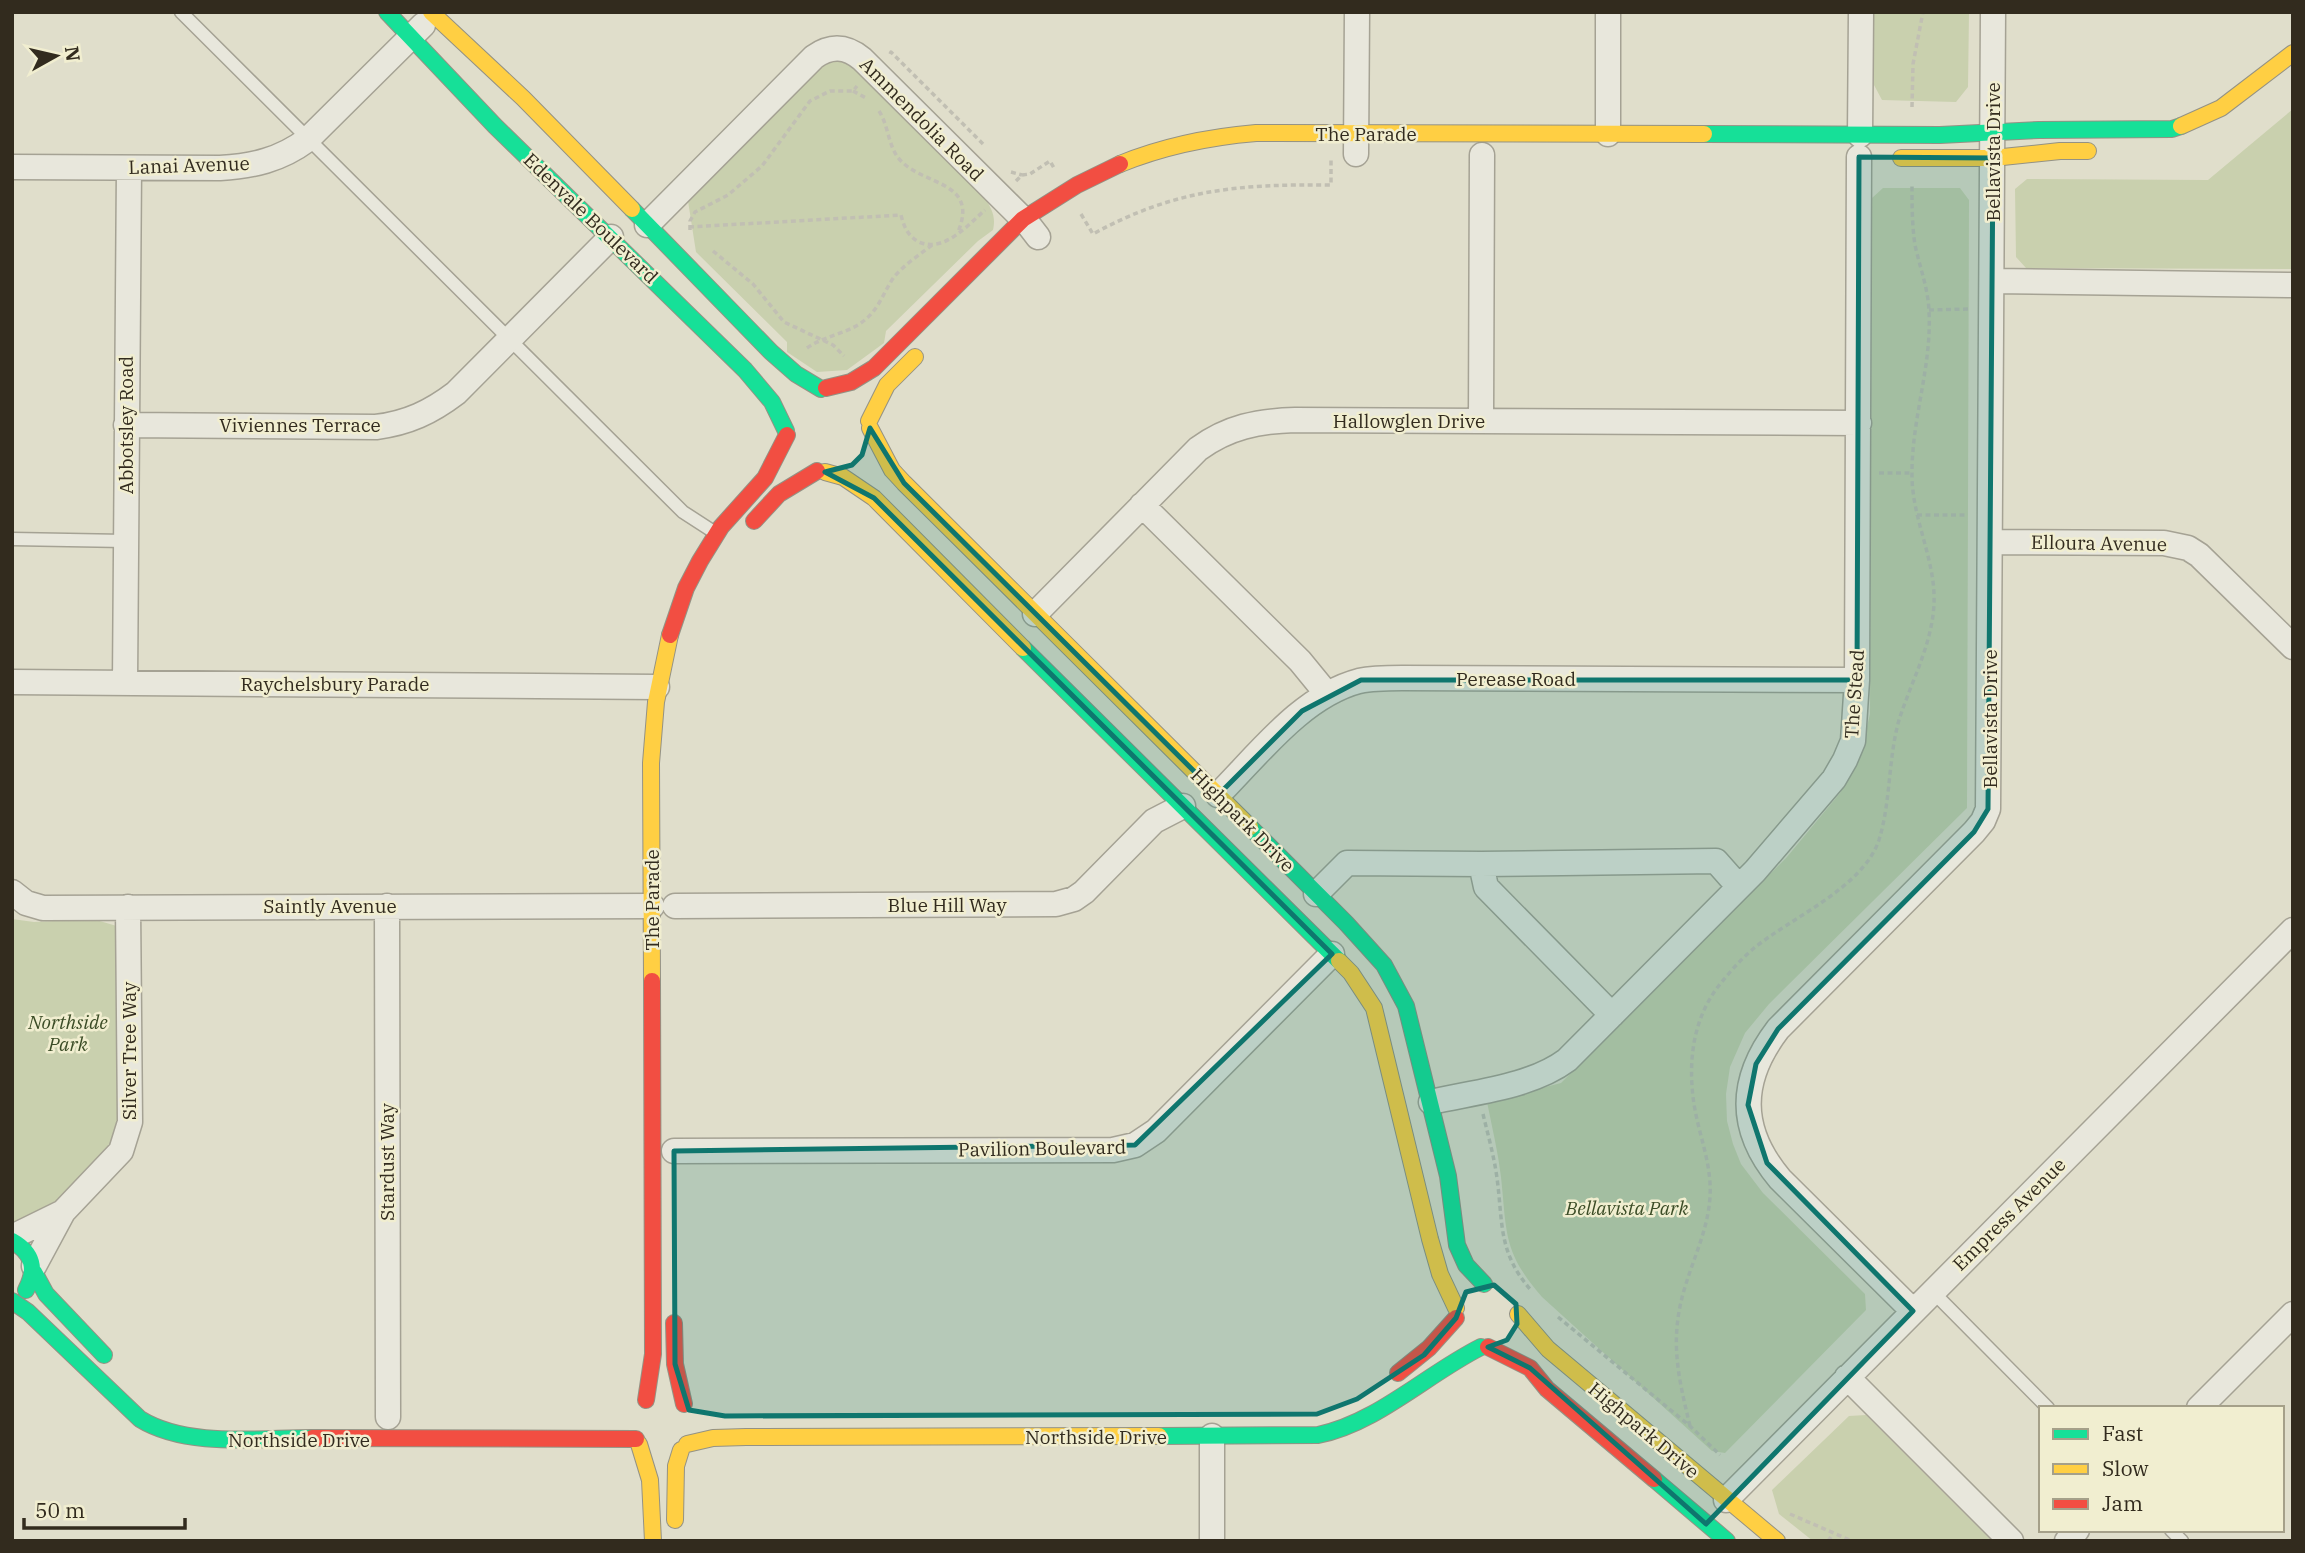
<svg xmlns="http://www.w3.org/2000/svg" width="2305" height="1553" viewBox="0 0 2305 1553" font-family="'IBM Plex Serif',serif">
	<style>
		.green { fill: #c9d0ae }
		.lines { fill: none; stroke-linecap: round; stroke-linejoin: round }
		.lane-casing { stroke: #a5a294; stroke-width: 15 }
		.street-casing { stroke: #a5a294; stroke-width: 27 }
		.fast-casing { stroke: #949284; stroke-width: 18 }
		.slow-casing { stroke: #949284; stroke-width: 18 }
		.jam-casing { stroke: #949284; stroke-width: 18 }
		.path { stroke: #c1bfb3; stroke-width: 3.5; stroke-dasharray: 5 3.5; stroke-linecap: butt }
		.lane { stroke: #e8e7dc; stroke-width: 12 }
		.street { stroke: #e8e7dc; stroke-width: 24 }
		.fast { stroke: #16e098; stroke-width: 16 }
		.slow { stroke: #ffcf43; stroke-width: 16 }
		.jam { stroke: #f24e42; stroke-width: 16 }
		.marked { fill: #0f766e; fill-opacity: 0.2; stroke: #0f766e; stroke-width: 5; stroke-linejoin: round }
		.labels { text-anchor: middle; dominant-baseline: central; stroke-width: 5; stroke-linejoin: round; paint-order: stroke }
		.street-label { font-size: 19px; fill: #322b1e; stroke: #f1eed0 }
		.park-label { font-size: 19px; font-style: italic; fill: #3b4c26; stroke: #f1eed0 }
	</style>
	<rect width="100%" height="100%" fill="#e0decb"/>
	<!-- green -->
	<path class="green" d="M1874 12H1969L1968 87 1956 102 1882 100 1874 85Z
		M836 61 847 63 857 70 985 198C992 210 996 216 993 230L978 241 886 331 884 343 847 370 817 372 787 352V342L696 252 688 201 814 74 827 63Z
		M2293 109V269L2026 268 2016 257 2015 189 2027 179 2208 180Z
		M1883 188H1960L1969 200 1967 808 1769 1004 1745 1033 1730 1067 1726 1094 1727 1121 1733 1144 1741 1164 1763 1193 1865 1294 1866 1310 1725 1453 1712 1451 1542 1297C1503 1252 1507 1234 1501 1177 1498 1152 1492 1127 1487 1102L1561 1083 1787 857 1840 793 1850 775 1859 760 1870 714 1872 198Z
		M12 919 34 922 93 919 120 927 122 1126 112 1155 49 1213 12 1228Z
		M1866 1415 1992 1541H1813L1779 1514 1772 1490 1849 1416Z"/>
	<g class="lines">
		<defs>
			<path id="lane" d="M181 12 683 512 717 534
				M12 539 125 541
				M1932 1291 2048 1408
				M2171 1530 2182 1541"/>
			<path id="street" d="M1608 134V12
				M1860 135 1861 12
				M1356 154 1357 12
				M12 167 220 168C253 166 280 160 307 140L423 25
				M647 225 814 57C831 45 846 46 862 59L1028 224 1038 237
				M1992 281 2293 285
				M1481 421 1482 155
				M126 425 376 427C408 423 431 412 456 393L611 237
				M1142 505 1300 661 1327 694
				M1991 542 2164 543 2188 548 2199 555 2293 647
				M1035 614 1198 449C1228 427 1258 421 1295 420L1859 423
				M12 682 657 687
				M125 683 129 168
				M1218 795C1258 755 1302 696 1359 681 1373 678 1387 678 1402 678L1857 680
				M1481 864 1486 887 1612 1015
				M12 892 26 903 43 908 652 906
				M1316 894 1347 863 1481 864 1716 861 1739 887
				M387 906 388 1417
				M675 906 1056 904 1074 899 1084 892 1154 821 1183 806
				M1431 1102C1474 1092 1531 1087 1567 1060L1755 871 1834 779 1845 760 1853 741 1857 680 1859 157
				M674 1151 1113 1150 1135 1145 1156 1131 1332 954
				M12 1237 63 1212 121 1151 130 1122 128 907
				M34 1266 63 1212
				M1913 1311 1780 1179C1738 1129 1739 1080 1778 1029L1974 832 1983 821 1988 809 1993 12
				M1847 1377 2011 1541
				M2199 1408 2293 1314
				M1212 1436V1541
				M1726 1500 2293 930
				M2067 1541 2077 1530"/>
			<path id="fast" d="M387 12 495 126 745 370 772 402 786 431
				M1704 134 1940 135 2039 130 2172 129 2181 126
				M632 209 771 352 796 374 821 389
				M1023 648 1339 961
				M1250 827 1346 923 1384 965 1406 1006 1448 1176 1457 1245 1466 1265 1484 1284
				M12 1241C33 1253 37 1269 26 1290
				M34 1272 46 1294 104 1355
				M12 1301 28 1312 140 1419C187 1448 258 1438 312 1438
				M1159 1436 1318 1435C1377 1423 1427 1374 1481 1347
				M1654 1479 1727 1541"/>
			<path id="slow" d="M431 12 523 98 632 209
				M2181 126 2221 108 2293 53
				M1901 158H1993L2060 151H2088
				M1120 164C1164 146 1209 137 1256 133L1704 134
				M869 421 887 385 915 357
				M870 428 892 470 904 483 1250 827
				M825 472 843 477 874 498 1023 648
				M1339 961 1351 973 1374 1008 1430 1239 1440 1274 1456 1308
				M652 981 651 763 656 702 670 635
				M1518 1314 1548 1349 1777 1541
				M639 1444 650 1480 653 1541
				M687 1444 713 1438 746 1437 1159 1436
				M675 1520 676 1466 681 1450"/>
			<path id="jam" d="M826 388 851 382 874 368 1023 219 1077 185 1120 164
				M754 521 779 494 817 471
				M670 635 686 588 700 561 721 527 765 478 787 435
				M674 1323 675 1364 684 1404
				M1488 1347 1530 1368 1547 1389 1654 1479
				M1398 1373 1429 1348 1456 1318
				M646 1400 653 1354 652 981
				M312 1438 636 1439"/>
		</defs>
		<!-- lane casing -->
		<use href="#lane" class="lane-casing"/>
		<!-- street casing -->
		<use href="#street" class="street-casing"/>
		<!-- fast casing -->
		<use href="#fast" class="fast-casing"/>
		<!-- slow casing -->
		<use href="#slow" class="slow-casing"/>
		<!-- jam casing -->
		<use href="#jam" class="jam-casing"/>
		<!-- path -->
		<path class="path" d="M890 54 891 52 983 144
			M853 91 866 98
			M1912 107 1913 64 1923 12
			M879 111C889 126 888 148 901 161 925 186 979 181 958 232
			M1011 172 1022 175
			M1016 181 1022 175 1030 174 1050 161 1054 168
			M1081 214 1093 234C1175 189 1239 184 1331 185V159
			M689 227 901 215C904 227 908 236 919 242 944 253 968 225 985 210
			M690 230V221L695 212 728 195 762 166 810 101 830 91H853L857 86
			M713 251 753 284 784 322 833 345 844 356
			M1929 310 1969 309
			M807 348C825 335 849 334 866 319 880 307 884 291 894 277 904 265 919 255 932 245
			M1879 473H1912
			M1917 515H1967
			M1483 1114C1488 1135 1494 1156 1497 1178 1503 1223 1498 1252 1530 1289
			M1558 1317 1690 1426 1720 1455
			M1690 1426C1678 1376 1669 1339 1685 1287 1694 1257 1708 1229 1710 1197 1712 1164 1699 1136 1694 1104 1688 1064 1692 1022 1717 988 1728 974 1740 960 1753 949 1790 918 1863 888 1879 840 1891 801 1888 759 1899 720 1911 682 1932 645 1934 604 1936 559 1911 518 1912 472 1912 418 1932 365 1929 311 1928 288 1920 268 1915 245 1912 225 1912 205 1912 185
			M1790 1514 1852 1541
			M1828 1541 1833 1534"/>
		<!-- lane -->
		<use href="#lane" class="lane"/>
		<!-- street -->
		<use href="#street" class="street"/>
		<!-- fast -->
		<use href="#fast" class="fast"/>
		<!-- slow -->
		<use href="#slow" class="slow"/>
		<!-- jam -->
		<use href="#jam" class="jam"/>
	</g>
	<!-- marked area -->
	<path class="marked" d="M1859 157 1993 158 1988 809 1974 832 1778 1029 1756 1064 1748 1105 1767 1163 1913 1311 1706 1524 1530 1368 1488 1347 1507 1340 1517 1324 1516 1304 1494 1285 1466 1292 1456 1318 1424 1355 1357 1399 1317 1414 725 1416 689 1410 675 1364 674 1151 1135 1145 1332 954 874 498 825 472 852 465 862 455 870 428 904 483 1218 795 1302 711 1361 680H1857Z"/>
	<g class="labels">
		<!-- street labels -->
		<g class="street-label">
			<text transform="translate(922 119) rotate(45)">Ammendolia Road</text>
			<text x="1366" y="134">The Parade</text>
			<text transform="translate(1993 152) rotate(-90)">Bellavista Drive</text>
			<text transform="translate(189 165) rotate(-2)">Lanai Avenue</text>
			<text transform="translate(591 218) rotate(44)">Edenvale Boulevard</text>
			<text x="1409" y="421">Hallowglen Drive</text>
			<text transform="translate(126 425) rotate(-90)">Abbotsley Road</text>
			<text x="300" y="425">Viviennes Terrace</text>
			<text transform="translate(2099 543) rotate(1)">Elloura Avenue</text>
			<text x="1516" y="679">Perease Road</text>
			<text x="335" y="684">Raychelsbury Parade</text>
			<text transform="translate(1854 694) rotate(-86)">The Stead</text>
			<text transform="translate(1990 719) rotate(-90)">Bellavista Drive</text>
			<text transform="translate(1243 820) rotate(45)">Highpark Drive</text>
			<text transform="translate(652 900) rotate(-90)">The Parade</text>
			<text x="947" y="905">Blue Hill Way</text>
			<text x="330" y="906">Saintly Avenue</text>
			<text transform="translate(129 1051) rotate(-90)">Silver Tree Way</text>
			<text transform="translate(1042 1148) rotate(-1)">Pavilion Boulevard</text>
			<text transform="translate(387 1162) rotate(-90)">Stardust Way</text>
			<text transform="translate(2009 1214) rotate(-45)">Empress Avenue</text>
			<text transform="translate(1644 1430) rotate(40)">Highpark Drive</text>
			<text x="1096" y="1437">Northside Drive</text>
			<text x="299" y="1440">Northside Drive</text>
		</g>
		<!-- park labels -->
		<g class="park-label">
			<text x="68" y="1022">Northside<tspan x="68" dy="22">Park</tspan></text>
			<text x="1627" y="1208">Bellavista Park</text>
		</g>
	</g>
	<!-- border -->
	<rect width="2305" height="1553" fill="none" stroke="#322b1e" stroke-width="28"/>
	<!-- legend -->
	<rect x="2039" y="1406" width="245" height="126" fill="#f1eed0" stroke="#a5a089" stroke-width="2"/>
	<rect x="2053" y="1429" width="35" height="10" fill="#16e098" stroke="#a5a089" stroke-width="2"/>
	<text x="2102" y="1441" font-size="21" fill="#322b1e">Fast</text>
	<rect x="2053" y="1464" width="35" height="10" fill="#ffcf43" stroke="#a5a089" stroke-width="2"/>
	<text x="2102" y="1476" font-size="21" fill="#322b1e">Slow</text>
	<rect x="2053" y="1499" width="35" height="10" fill="#f24e42" stroke="#a5a089" stroke-width="2"/>
	<text x="2102" y="1511" font-size="21" fill="#322b1e">Jam</text>
	<!-- north arrow -->
	<g transform="translate(56 56) rotate(82)" stroke="#f1eed0" stroke-width="5" paint-order="stroke">
	<path d="M0-5L12 26L0 18L-12 26Z" fill="#322b1e"/>
	<text y="-10" font-size="19" font-weight="bold" text-anchor="middle" fill="#322b1e">N</text>
	</g>
	<!-- scale -->
	<path d="M24 1518v10h161v-10" fill="none" stroke="#322b1e" stroke-width="3.5"/>
	<text x="35" y="1518" font-size="21" fill="#322b1e" stroke="#f1eed0" stroke-width="5" paint-order="stroke">50 m</text>
</svg>
